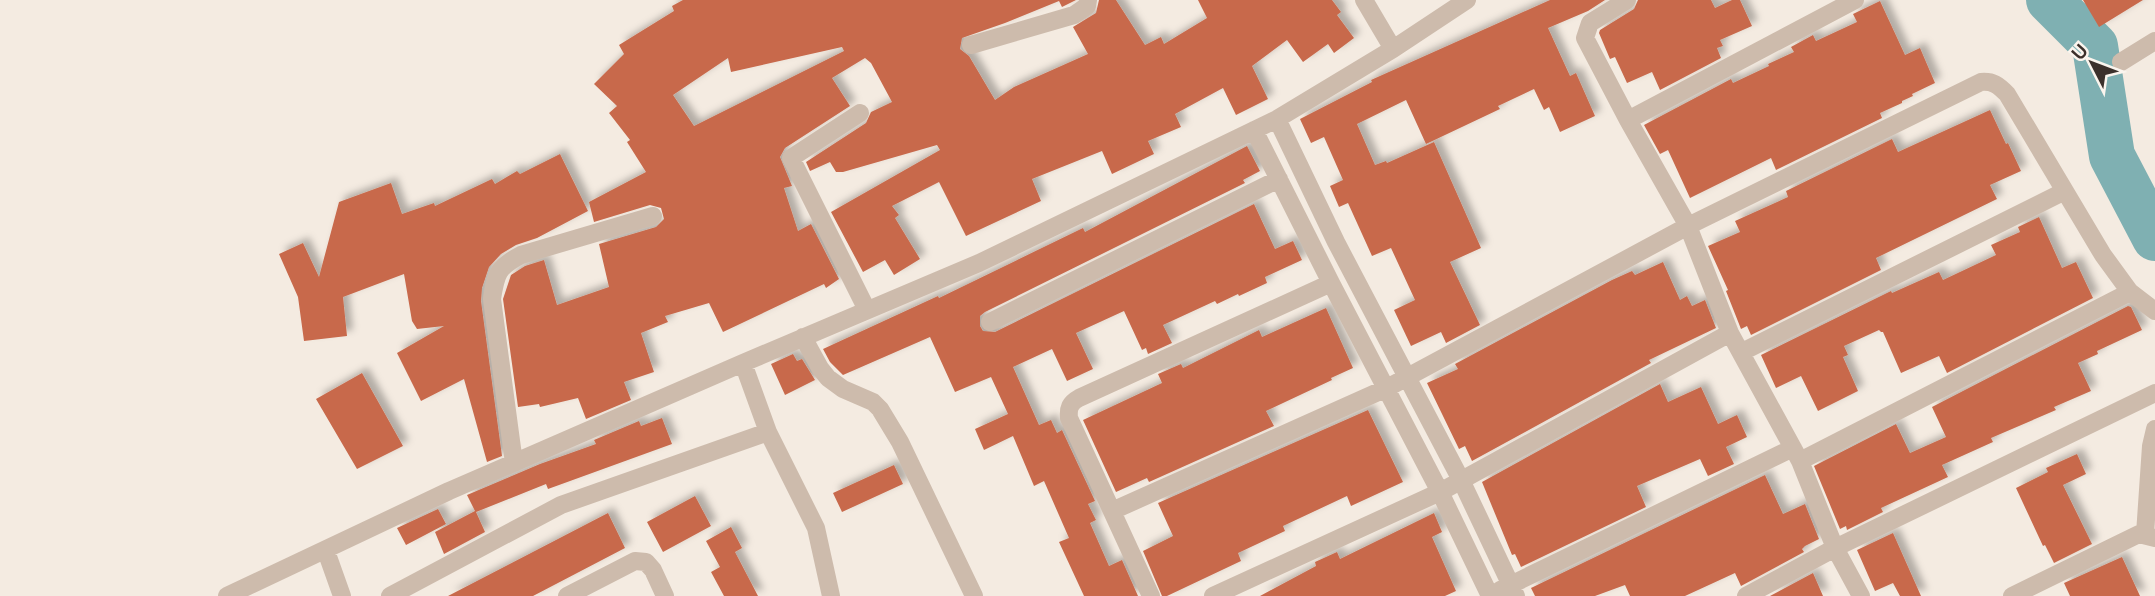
<svg xmlns="http://www.w3.org/2000/svg" width="2155" height="596" viewBox="0 0 2155 596" font-family="Cabin,sans-serif">
	<style>
		.lines { fill: none; stroke-linecap: round; stroke-linejoin: round }
		.river { stroke: #7fb0b2; stroke-width: 46 }
		.building { fill: #c8694b; fill-rule: evenodd; filter: url(#shadow) }
		.street { stroke: #cdbbac; stroke-width: 18 }
	</style>
	<defs>
		<filter id="shadow"><feDropShadow dx="6" dy="-6" stdDeviation="3.5" flood-color="#0004"/></filter>
	</defs>
	<rect width="100%" height="100%" fill="#f4ebe1"/>
	<g class="lines">
		<!-- river -->
		<path class="river" d="M2049 0 2095 46 2112 156 2155 238"/>
	</g>
	<!-- building -->
	<path class="building" d="M683 0H1076L1062 7 1059 1 1005 23 962 38 960 49 969 56 995 100 1014 87 1088 54 1073 27 1096 13 1099 0H1116L1145 45 1161 37 1164 44 1207 18 1198 0H1332L1341 12 1337 15 1354 38 1334 53 1328 44 1303 62 1287 40 1252 66 1268 99 1236 115 1223 88 1175 114 1181 127 1148 141 1154 154 1112 174 1102 151 1032 179 1041 201 966 236 939 182 892 206 899 215 895 218 920 259 894 275 885 260 863 272 831 212 940 150 937 145 843 172H836L830 162 810 171 806 162 866 123 871 112 892 102 871 63 865 58 832 78 850 106 785 148 780 157 792 186 784 188 798 231 811 224 839 279 826 288 824 284 723 332 709 303 665 316 668 322 641 333 654 372 624 382 631 400 586 419 578 398 540 407 539 404 518 407 503 299 511 275 525 266 544 260 557 305 609 287 599 244 656 227 664 219 661 208 650 205 594 222 589 202 646 172 627 142 630 140 609 113 617 106 594 84 624 54 619 45 674 11 672 6ZM842 47 844 51 694 126 673 95 728 58 731 72Z
		M1550 0H1605L1588 11 1548 28 1570 76 1576 73 1595 116 1560 132 1549 107 1544 110 1534 89 1498 106 1500 109 1426 144 1406 100 1357 124 1375 165 1386 161 1387 163 1434 142 1481 248 1450 262 1480 325 1446 343 1441 332 1411 346 1394 310 1415 300 1391 248 1372 256 1348 203 1339 207 1330 186 1343 180 1324 137 1311 143 1300 119 1372 82 1371 80Z
		M1638 0H1711L1715 8 1732 0H1740L1752 26 1720 40 1723 46 1717 48 1721 58 1660 90 1652 72 1627 83 1615 57 1610 59 1599 33 1600 30 1634 9Z
		M2083 0H2143L2099 27Z
		M1880 1 1905 55 1920 48 1935 83 1912 94 1913 96 1902 101V103L1880 113 1882 118 1776 170 1771 158 1690 198 1668 150 1660 154 1644 125 1731 79 1733 83 1769 66 1768 64 1794 52 1791 47 1813 35 1816 41 1857 22 1853 14Z
		M1990 110 2006 144 2008 143 2021 171 1990 185 1997 199 1876 258 1881 270 1751 335 1747 326 1741 329 1726 291 1728 290 1708 246 1740 232 1735 221 1788 197 1786 191 1892 139 1898 152Z
		M1247 146 1260 171 1243 180 1245 183 985 312 980 316V326L983 331 995 332 1254 204 1275 249 1293 241 1302 260 1265 277 1267 283 1239 296 1238 294 1217 304 1215 301 1163 325 1172 343 1148 354 1146 348 1142 350 1124 311 1076 333 1093 369 1067 381 1052 349 1013 367 1039 425 1051 420 1057 433 1062 430 1095 501 1088 504 1096 520 1090 523 1109 566 1122 560 1138 596H1084L1059 542 1069 538 1044 481 1034 486 1013 436 984 450 975 429 1008 414 991 377 955 392 930 337 843 375 830 362 823 349 938 296 939 298 1083 228 1085 232Z
		M560 154 588 211 537 238 516 245 501 254 489 267 482 288 481 301 502 456 487 462 464 379 421 401 397 353 444 326 417 329 412 321 404 274 343 297 347 336 304 341 298 297 279 254 303 243 319 277 339 202 391 183 402 214 434 203 435 206 492 179 495 184 517 171 520 174Z
		M2039 217 2062 268 2076 262 2093 298 1947 373 1939 356 1901 373 1883 332H1881L1879 330 1844 346 1848 355 1843 357 1858 391 1818 411 1801 376 1776 388 1761 355 1891 291 1892 293 1939 272 1943 280 1996 255 1991 245 2020 232 2018 227Z
		M1663 262 1680 300 1687 296 1692 306 1705 300 1716 328 1649 360 1651 363 1472 461 1465 446 1459 449 1427 383 1458 369 1455 364 1612 280 1632 271 1635 275Z
		M2128 306 2131 307 2142 330 2097 351 2098 354 2078 363 2091 391 2054 407 2056 410 1991 438 1993 442 1942 465 1948 477 1881 508 1883 512 1847 530 1846 526 1840 529 1814 466 1896 424 1910 453 1946 437 1932 407Z
		M1326 308 1353 368 1331 378 1332 380 1266 411 1274 426 1149 482 1147 478 1116 492 1083 420 1162 383 1158 374 1181 364 1183 368 1259 330 1262 337Z
		M793 354 797 361 802 359 815 380 785 395 771 364Z
		M362 373 403 446 357 469 316 399Z
		M1660 384 1668 402 1701 387 1718 424 1737 415 1747 437 1726 447 1734 464 1708 476 1700 459 1637 486 1646 507 1521 567 1515 554 1512 555 1482 482Z
		M1368 410 1403 482 1351 506 1347 496 1283 526 1285 531 1238 553 1241 561 1167 596H1162L1143 551 1173 536 1158 503Z
		M662 418 672 444 548 489 546 484 476 512 485 532 444 554 435 532 475 511 467 495 540 464 596 444 594 440 639 421 641 426Z
		M2077 454 2086 474 2063 485 2092 544 2054 563 2045 545 2043 546 2016 488 2048 472 2046 468Z
		M894 465 903 484 842 512 833 493Z
		M1765 475 1783 514 1805 504 1819 539 1805 546 1802 549 1804 552 1741 586 1735 573 1685 596H1630L1625 585 1595 596H1535L1531 588Z
		M695 496 711 526 663 552 647 522Z
		M438 509 446 524 406 545 397 528Z
		M608 513 625 548 533 596H448Z
		M1434 513 1442 532 1432 537 1456 591 1445 596H1260L1316 566 1315 562 1337 552 1340 559Z
		M731 527 742 548 735 552 758 596H724L711 572 720 567 706 541Z
		M1893 533 1921 596H1900L1893 583 1875 591 1857 550Z
		M2122 557 2140 596H2070L2064 583Z
		M1813 573 1823 596H1770Z"/>
	<g class="lines">
		<!-- street -->
		<path class="street" d="M1364 0 1393 49
			M971 45 1074 15 1087 6 1088 0
			M2121 62 2155 41
			M860 113 791 158 867 310
			M1277 119 1336 242 1461 480 1516 596
			M1628 120 1855 0
			M1254 130 1331 283 1440 492 1490 596
			M990 322 1279 179
			M803 337 820 368 828 378 843 389 873 402 880 409 900 442 974 596
			M1742 352 2065 191
			M743 363 768 432 816 528 831 596
			M1800 461 2130 292
			M514 463 492 299C496 273 498 267 521 255L653 216
			M1112 511 1387 388 1688 226 1628 120 1585 38 1590 23 1627 0
			M2145 534 2151 446 2155 429
			M326 551 342 596
			M1500 590 1793 448
			M227 596 449 491 743 363 979 263 1277 119 1393 49 1467 0
			M390 596 561 505 768 432
			M567 596 635 561 646 562 653 570 665 596
			M1151 596 1069 418C1068 408 1070 403 1079 398L1331 283
			M1213 596 1440 492 1730 333
			M1746 596 1835 548 2155 393
			M1861 596 1835 548 1800 461 1730 333 1688 226 1981 82C1993 81 1998 85 2007 94L2103 255 2130 292 2155 311
			M2012 596 2139 534 2155 538"/>
	</g>
	<!-- north arrow -->
	<g transform="translate(2092 63) rotate(312)" stroke="#fbf5ee" stroke-width="5" paint-order="stroke">
	<path d="M0-5L12 26L0 18L-12 26Z" fill="#3b302b"/>
	<text y="-10" font-size="19" font-weight="bold" text-anchor="middle" fill="#3b302b">U</text>
	</g>
</svg>
